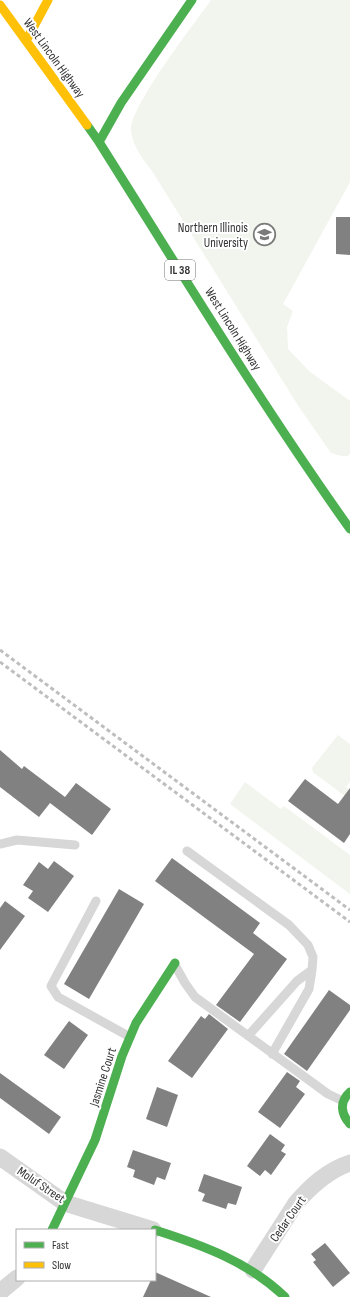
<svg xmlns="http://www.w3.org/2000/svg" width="350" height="1297" viewBox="0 0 350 1297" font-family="'Sofia Sans Condensed',sans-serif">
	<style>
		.green { fill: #f1f5ed }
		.building { fill: #818181 }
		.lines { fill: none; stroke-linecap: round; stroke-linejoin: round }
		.lane { stroke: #d7d7d7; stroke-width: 9 }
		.street { stroke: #d7d7d7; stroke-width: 17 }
		.fast { stroke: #4caf50; stroke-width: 9 }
		.slow { stroke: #ffc107; stroke-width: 9 }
		.rail { stroke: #bebebe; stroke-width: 3; stroke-dasharray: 4 3; stroke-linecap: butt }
		.labels { text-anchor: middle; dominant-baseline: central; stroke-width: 4; stroke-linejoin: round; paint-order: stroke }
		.shield { fill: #fff; stroke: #707070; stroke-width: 1 }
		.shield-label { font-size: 12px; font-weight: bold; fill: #333 }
		.street-label { font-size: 13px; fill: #333; stroke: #fff }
		.poi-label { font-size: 13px; fill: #333; stroke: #fff; text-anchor: end }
	</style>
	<rect width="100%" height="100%" fill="#fff"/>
	<!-- green -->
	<path class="green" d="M211 0H350V182L283 304 293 311 287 327 288 349 309 371 350 401V454L348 456H342L331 453 299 407 152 171C143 159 133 147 131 131 129 107 195 23 211 0Z
		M338 735 350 744V782L346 787 350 790V800L313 772 312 768Z
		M245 782 281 809 284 806 350 855V894L230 804Z"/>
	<!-- building -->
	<path class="building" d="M336 217H350V255L336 254Z
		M0 750 22 769 24 766 65 797 76 783 111 809 92 835 50 803 39 817 0 787Z
		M305 779 338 804 350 788V834L344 843 288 801Z
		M172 858 260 923 253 933 287 959 240 1022 216 1005 254 954 155 881Z
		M54 861 74 876 48 912 28 898 33 891 23 885 39 862 48 869Z
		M119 889 144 904 89 999 64 984Z
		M5 901 25 916 0 950V908Z
		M329 990 350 1005V1010L307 1071 284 1054Z
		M209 1014 228 1029 192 1078 168 1061 201 1016 205 1019Z
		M69 1021 88 1035 64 1069 44 1055Z
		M287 1072 300 1081 296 1087 305 1094 280 1128 258 1112Z
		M0 1073 61 1117 49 1134 0 1098Z
		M157 1087 178 1095 167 1127 146 1119Z
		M270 1134 285 1145 281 1151 286 1154 271 1175 265 1170 260 1176 247 1166Z
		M133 1150 171 1163 165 1180 157 1177 154 1185 133 1177 135 1170 127 1167Z
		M204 1174 242 1187 236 1205 228 1203 226 1209 202 1201 205 1194 198 1191Z
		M325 1243 350 1273 333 1287 313 1262 316 1260 311 1254Z
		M155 1272 211 1297H143L151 1280H155Z"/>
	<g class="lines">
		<!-- lane -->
		<path class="lane" d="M0 844 17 840 75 845
			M187 851 289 925 308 945 313 957 312 970
			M96 901 51 986 58 997 130 1037
			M175 965 185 983 195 997 328 1094 343 1101
			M248 1036 297 981 312 970 309 989 272 1054"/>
		<!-- street -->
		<path class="street" d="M0 1157 65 1203 153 1230
			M253 1270 296 1203C311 1186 328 1170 350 1163
			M0 1292 17 1278"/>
		<!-- fast -->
		<path class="fast" d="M87 125 99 142C181 272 261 404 350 529
			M99 142 121 103 192 0
			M350 1092C339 1102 341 1114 350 1124
			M52 1230 95 1140 122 1056 136 1023 175 963
			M155 1230C202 1245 249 1262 285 1297"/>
		<!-- slow -->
		<path class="slow" d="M0 5 87 125
			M26 41 48 0"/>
		<!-- rail -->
		<path class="rail" d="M0 650 350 910
			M0 662 350 922"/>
	</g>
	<!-- icons -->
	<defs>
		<symbol id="university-ring" viewBox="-11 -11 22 22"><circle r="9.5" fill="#fff" stroke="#7a7a7a" stroke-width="1.5"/><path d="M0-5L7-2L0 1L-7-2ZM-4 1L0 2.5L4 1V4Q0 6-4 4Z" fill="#7a7a7a"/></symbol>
	</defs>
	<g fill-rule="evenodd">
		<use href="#university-ring" x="252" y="222" width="25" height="25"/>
	</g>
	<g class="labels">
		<!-- shield labels -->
		<rect class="shield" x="165" y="260" width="30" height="20" rx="3"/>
		<g class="shield-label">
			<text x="180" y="270">IL 38</text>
		</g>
		<!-- street labels -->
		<g class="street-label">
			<text transform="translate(54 58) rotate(54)">West Lincoln Highway</text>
			<text transform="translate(233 329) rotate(58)">West Lincoln Highway</text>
			<text transform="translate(103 1077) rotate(-72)">Jasmine Court</text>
			<text transform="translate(41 1185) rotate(34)">Moluf Street</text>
			<text transform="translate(288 1219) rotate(-55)">Cedar Court</text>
		</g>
		<!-- poi labels -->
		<g class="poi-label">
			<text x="248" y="228">Northern Illinois<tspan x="248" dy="15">University</tspan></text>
		</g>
	</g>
	<!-- legend -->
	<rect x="16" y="1229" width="140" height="52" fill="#ffffff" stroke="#adadad"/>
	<rect x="24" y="1242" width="20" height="6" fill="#4caf50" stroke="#adadad"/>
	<text x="52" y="1249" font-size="12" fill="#333333">Fast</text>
	<rect x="24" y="1262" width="20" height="6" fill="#ffc107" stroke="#adadad"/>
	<text x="52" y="1269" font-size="12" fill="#333333">Slow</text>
</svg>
